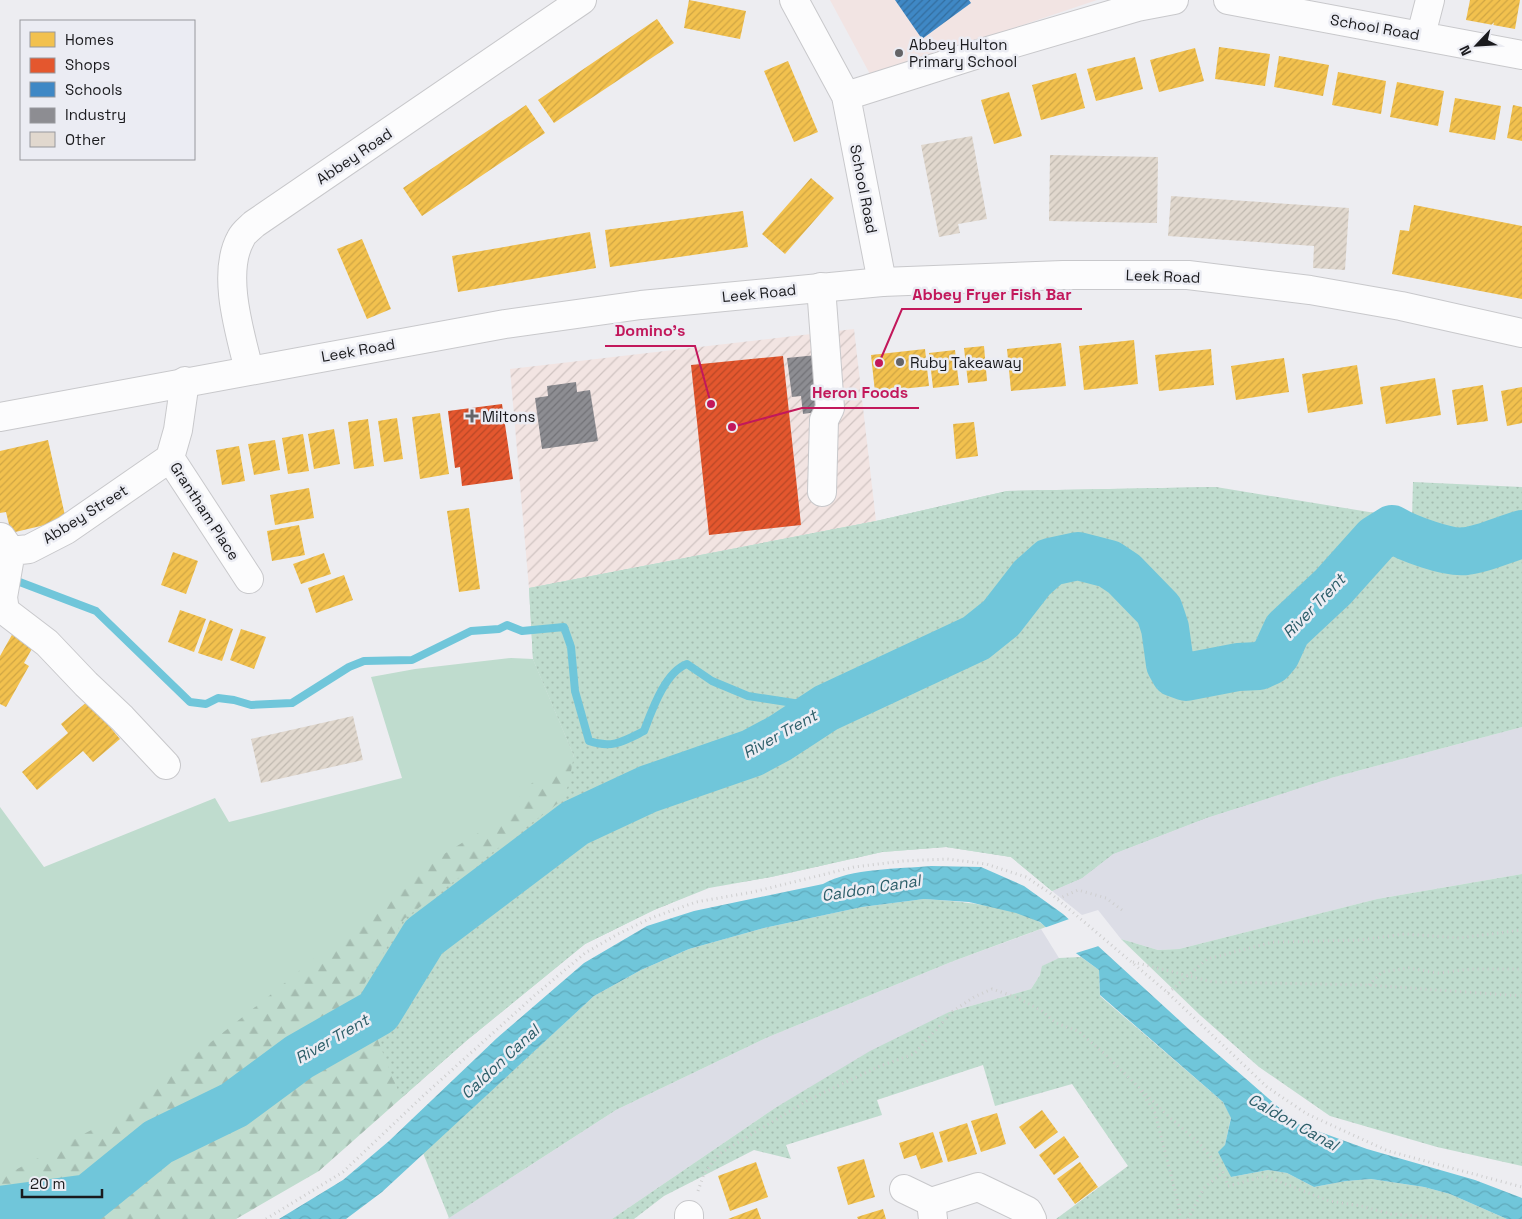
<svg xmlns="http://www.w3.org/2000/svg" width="1522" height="1219" viewBox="0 0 1522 1219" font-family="'Space Grotesk',sans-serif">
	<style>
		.built { fill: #dcdde6 }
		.industrial { fill: url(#industrial-furrows) }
		.education { fill: #f2e4e3 }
		.green { fill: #bfdcce }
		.forest { fill: url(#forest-firs) }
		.park { fill: url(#park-dots) }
		.water { fill: url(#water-waves) }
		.pier { fill: #ededf1 }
		.homes { fill: url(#homes-hatch) }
		.shops { fill: url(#shops-hatch) }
		.schools { fill: url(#schools-hatch) }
		.industry { fill: url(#industry-hatch) }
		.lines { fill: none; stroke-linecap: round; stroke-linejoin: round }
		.stream { stroke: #70c6da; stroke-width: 8 }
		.river { stroke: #70c6da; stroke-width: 48 }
		.building { fill: url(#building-hatch) }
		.minor-casing { stroke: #c8c8cb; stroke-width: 30 }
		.major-casing { stroke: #c8c8cb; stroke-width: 30 }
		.path { stroke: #cececf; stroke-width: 3; stroke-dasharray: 1 4; stroke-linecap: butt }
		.minor { stroke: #fcfcfd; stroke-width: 28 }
		.major { stroke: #fcfcfd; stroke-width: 28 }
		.poi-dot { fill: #646467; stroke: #ebecf3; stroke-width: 2 }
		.labels { text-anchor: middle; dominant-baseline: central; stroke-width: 5; stroke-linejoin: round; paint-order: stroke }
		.street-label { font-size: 15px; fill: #1a1a1d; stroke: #ebecf3 }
		.poi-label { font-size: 15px; fill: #1a1a1d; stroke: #ebecf3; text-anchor: start }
		.water-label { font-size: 16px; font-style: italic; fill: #2c5e69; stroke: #ebecf3 }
		.leader { fill: none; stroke: #c2185b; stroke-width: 2 }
		.callout-dot { fill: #c2185b; stroke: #ebecf3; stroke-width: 2 }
		.callout-label { font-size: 16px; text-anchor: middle; font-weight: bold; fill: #c2185b; stroke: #ebecf3; stroke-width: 5; stroke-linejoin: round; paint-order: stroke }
	</style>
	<defs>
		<pattern id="industrial-furrows" width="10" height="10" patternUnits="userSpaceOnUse" patternTransform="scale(1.25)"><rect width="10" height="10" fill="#f2e4e2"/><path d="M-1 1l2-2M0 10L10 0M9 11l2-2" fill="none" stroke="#cfc3c1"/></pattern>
		<pattern id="forest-firs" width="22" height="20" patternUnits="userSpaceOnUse" patternTransform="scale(1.25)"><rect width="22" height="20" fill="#bfdcce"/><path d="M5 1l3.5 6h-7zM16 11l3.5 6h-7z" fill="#a4bcb0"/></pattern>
		<pattern id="park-dots" width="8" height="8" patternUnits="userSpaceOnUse" patternTransform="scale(1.25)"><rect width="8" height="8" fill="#bfdcce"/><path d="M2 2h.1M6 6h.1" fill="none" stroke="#a4bcb0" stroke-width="1.8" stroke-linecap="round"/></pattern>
		<pattern id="water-waves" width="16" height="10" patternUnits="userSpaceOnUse" patternTransform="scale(1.25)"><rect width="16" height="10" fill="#70c6da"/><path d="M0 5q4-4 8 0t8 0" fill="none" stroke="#60aabb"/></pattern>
		<pattern id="homes-hatch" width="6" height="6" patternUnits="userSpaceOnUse" patternTransform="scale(1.25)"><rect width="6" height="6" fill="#f2c14e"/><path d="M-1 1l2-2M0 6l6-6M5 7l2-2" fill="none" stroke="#cfa544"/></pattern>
		<pattern id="shops-hatch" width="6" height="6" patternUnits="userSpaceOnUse" patternTransform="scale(1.25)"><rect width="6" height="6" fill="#e4572e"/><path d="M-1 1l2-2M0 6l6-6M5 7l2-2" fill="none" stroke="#b84727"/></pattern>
		<pattern id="schools-hatch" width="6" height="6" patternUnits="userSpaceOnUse" patternTransform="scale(1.25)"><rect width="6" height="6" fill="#3f88c5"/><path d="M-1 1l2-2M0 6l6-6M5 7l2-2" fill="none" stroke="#346e9f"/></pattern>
		<pattern id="industry-hatch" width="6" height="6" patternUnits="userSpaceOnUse" patternTransform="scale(1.25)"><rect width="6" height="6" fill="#8d8d92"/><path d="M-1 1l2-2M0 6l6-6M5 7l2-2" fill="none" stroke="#727277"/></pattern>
		<pattern id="building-hatch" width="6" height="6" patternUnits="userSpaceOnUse" patternTransform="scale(1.25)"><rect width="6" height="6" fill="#e1d8ce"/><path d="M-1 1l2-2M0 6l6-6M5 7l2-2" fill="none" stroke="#c0b9b0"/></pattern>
	</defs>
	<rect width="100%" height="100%" fill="#ededf1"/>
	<!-- built -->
	<path class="built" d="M1522 727V874L1377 899 1179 949 1158 950 1121 939 1098 910 1082 915 1052 891 1082 878 1113 854 1206 818 1331 778Z
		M1041 929 1059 958 1043 966 1040 975 1031 989 949 1012 775 1108 612 1219H447L616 1110 766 1038 951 962Z"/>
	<!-- industrial -->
	<path class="industrial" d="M854 329 876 521 529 588 510 369Z"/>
	<!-- education -->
	<path class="education" d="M830 0H1097L871 76Z"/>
	<!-- green -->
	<path class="green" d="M511 658 533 659 574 756 359 993 0 1184V807L44 867 215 798 229 822 402 778 371 677 415 669Z"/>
	<!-- forest -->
	<path class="forest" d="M1216 487 1331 778 1206 818 1113 854 1082 878 1052 891 1011 857 946 847 882 852 771 877 709 888 654 910 585 944 466 1041 319 1171 236 1219H0V1178L118 1116 269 996 423 867 496 822 532 783 574 756 533 659 529 588 876 521 1007 491Z"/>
	<!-- park -->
	<path class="park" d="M1413 482 1522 487V727L1331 778 1206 818 1113 854 1082 878 1052 891 1011 857 946 847 882 852 771 877 709 887 654 910 585 944 466 1041 401 1098 359 993 404 919 561 801 568 786 574 756 533 659 529 588 876 521 1007 491 1216 487 1412 519Z
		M1522 874V1166L1437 1147 1330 1116 1259 1067 1200 1015 1121 939 1158 950 1179 949 1377 899Z
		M924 899C956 901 1022 906 1046 927L951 962 766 1038 616 1110 449 1218 423 1153 594 996 641 970 689 949 764 928 862 907Z
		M1081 957 1099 970 1100 996 1223 1102 1231 1117 1225 1145 1231 1177 1268 1170 1287 1173 1314 1187 1346 1181 1371 1179 1424 1187 1450 1194 1507 1219H1056L1128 1166 1072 1084 995 1106 983 1065 877 1100 882 1115 786 1145 791 1159 754 1150 664 1196 634 1219H612L775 1108 870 1051 949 1012 1031 989 1040 975 1042 966 1059 958Z"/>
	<!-- water -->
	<path class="water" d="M931 866 981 867 1024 886 1063 914 1191 1031 1298 1124 1367 1149 1475 1180 1522 1198V1219H1507L1450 1194 1424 1187 1371 1179 1346 1181 1314 1187 1287 1173 1268 1170 1231 1177 1218 1152 1225 1145 1231 1118 1223 1102 1100 995 1099 970 1069 948 1040 922 1016 913 969 902 924 899 862 907 764 928 689 949 641 970 594 996 382 1192 346 1219H279L343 1180 389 1141 497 1038 584 963 647 926 694 911 823 884C851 868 899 869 931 866Z"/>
	<!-- pier -->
	<path class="pier" d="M1072 918 1093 937 1102 945 1073 954 1044 928Z"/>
	<!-- homes -->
	<path class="homes" d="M689 0 746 11 740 39 684 28Z
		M1470 0H1520L1515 29 1466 20Z
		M657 19 674 43 554 123 538 100Z
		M1219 47 1270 54 1265 86 1215 79Z
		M1195 48 1204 81 1159 92 1150 60Z
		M1279 56 1329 65 1323 96 1274 87Z
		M1135 57 1143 89 1096 101 1087 69Z
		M788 61 818 132 794 142 764 71Z
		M1338 72 1386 81 1381 114 1332 105Z
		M1076 73 1085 108 1041 120 1032 85Z
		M1397 82 1444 91 1438 126 1390 117Z
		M1009 92 1022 136 994 144 981 100Z
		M1455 98 1501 106 1495 140 1449 132Z
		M526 105 545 133 422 216 403 188Z
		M1513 105 1522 107V141L1507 138Z
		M811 178 834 198 785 254 762 234Z
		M1414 205 1522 226V299L1392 274 1400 230 1409 231Z
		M743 211 748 247 610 267 605 230Z
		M590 232 596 268 458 292 452 256Z
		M362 239 391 309 367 319 337 249Z
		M1134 340 1138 384 1084 390 1079 346Z
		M1061 343 1066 386 1011 391 1007 349Z
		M984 346 987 381 968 383 964 348Z
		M925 349 929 386 875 392 871 355Z
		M1211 349 1214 385 1159 391 1155 355Z
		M955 350 959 385 933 388 929 353Z
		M1284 358 1289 392 1236 400 1231 366Z
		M1357 365 1363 404 1308 413 1302 374Z
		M1435 378 1441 415 1386 424 1380 387Z
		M1483 385 1488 421 1457 425 1452 390Z
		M1522 387V423L1507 426 1501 391Z
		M440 413 449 474 420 479 412 417Z
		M397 418 403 459 384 462 378 421Z
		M368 419 374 466 354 469 348 422Z
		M974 422 978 456 956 459 953 424Z
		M334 429 340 464 314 469 308 434Z
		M303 434 309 471 288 474 282 438Z
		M48 440 66 520 11 533 6 512 0 513V451Z
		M275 440 280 470 254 475 248 444Z
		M239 446 245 481 222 485 216 450Z
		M309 488 314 518 275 525 270 495Z
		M469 508 480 589 459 592 447 511Z
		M299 525 305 555 272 561 267 531Z
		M173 552 198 561 186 594 161 585Z
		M324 553 331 574 301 584 293 564Z
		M344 575 353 600 316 613 308 588Z
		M180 610 206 619 194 652 168 642Z
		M210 620 233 629 222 661 198 653Z
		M241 629 266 637 254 669 230 660Z
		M13 633 34 645 24 663 29 666 6 707 0 704V656Z
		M88 701 120 739 93 762 83 751 37 790 22 772 68 733 61 724Z
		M1042 1110 1058 1132 1035 1149 1019 1127Z
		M997 1113 1006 1144 981 1152 971 1121Z
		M967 1123 977 1154 948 1162 939 1132Z
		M933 1132 943 1162 921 1169 916 1155 904 1159 899 1143Z
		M1064 1136 1079 1157 1054 1175 1039 1155Z
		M864 1159 875 1197 848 1205 837 1167Z
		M756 1162 768 1197 730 1211 718 1176Z
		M1080 1162 1098 1187 1075 1204 1057 1179Z
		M757 1208 761 1219H728Z
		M883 1209 886 1219H858L857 1217Z"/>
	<!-- shops -->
	<path class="shops" d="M783 356 801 525 709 535 691 365Z
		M502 404 513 479 462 486 460 467 455 468 448 411Z"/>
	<!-- schools -->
	<path class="schools" d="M895 0H969L971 3 922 39Z"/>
	<!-- industry -->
	<path class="industry" d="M817 355 823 411 803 414 801 396 792 397 787 358Z
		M576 382 577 392 590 390 598 441 542 449 535 398 548 396 547 386Z"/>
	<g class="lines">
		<!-- stream -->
		<path class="stream" d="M9 582 17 581 96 611 190 702 206 704 218 698 234 700 251 705 292 703 349 667 364 661 412 660 471 631 499 629 507 625 522 631 564 627 571 647 575 691 589 741C612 749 624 741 644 731 652 710 665 672 687 664L712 681 748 696 826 708"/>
		<!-- river -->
		<path class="river" d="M0 1210 89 1198 158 1142 234 1105 299 1057 378 1012 424 937 575 823 648 789 752 753 780 738 826 708 976 638 1001 618 1032 578 1050 562 1078 556 1109 564 1124 574 1159 610 1165 628 1170 664 1175 673 1186 677 1238 667 1259 666 1270 661 1276 654 1287 630 1333 587 1376 539 1392 529C1407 538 1449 554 1466 551 1484 549 1504 539 1522 534"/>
	</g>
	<!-- building -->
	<path class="building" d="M972 136 987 219 958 224 960 233 939 237 921 145Z
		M1050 155 1158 157 1157 223 1049 221Z
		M1171 196 1349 208 1345 270 1313 268 1314 246 1168 236Z
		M353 716 363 760 261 783 251 739Z"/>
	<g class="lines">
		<defs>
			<path id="minor" d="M794 0 846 96 882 282
				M1228 0 1522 55
				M1421 35 1430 0
				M846 96 991 50 1137 7 1174 0
				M821 287 830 408 824 420 822 492
				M249 370C240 333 221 273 241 238 243 233 250 228 254 224L582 0
				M185 381 178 430 170 458 249 579
				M1 537 11 551 29 549 66 530 170 458
				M11 551 3 597 5 611 47 643 86 684 122 718 166 765
				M904 1189 931 1202 933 1219
				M931 1202 978 1187 1028 1211 1032 1219
				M689 1215V1219"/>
			<path id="major" d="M0 417 505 324 641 305 882 282 1063 275H1188L1310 290 1401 306 1522 333"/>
		</defs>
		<!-- minor casing -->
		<use href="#minor" class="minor-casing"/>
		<!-- major casing -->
		<use href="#major" class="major-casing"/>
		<!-- path -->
		<path class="path" d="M1058 899 1078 890 1106 898 1122 910
			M1133 962 1213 982 1368 985 1522 996
			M1369 985 1382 972 1409 968 1438 973 1471 969H1522
			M1168 993 1207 959 1273 942 1360 940 1404 934 1459 938 1522 930
			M1141 1091 1155 1113 1179 1206 1180 1219
			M698 1191 704 1174 719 1154 810 1099 880 1066 914 1054 953 1011 974 997 992 989 1016 997 1042 1011 1056 1023 1078 1031 1105 1054 1167 1115 1199 1143 1223 1172 1228 1186 1265 1176 1329 1201 1361 1206 1391 1214 1455 1219
			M266 1219 343 1172 423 1096 534 996 585 953 618 934 651 918 696 902 753 892 854 867 903 861 947 859 986 864 1026 877 1050 893 1168 993 1267 1087 1307 1114 1388 1151 1522 1187
			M1188 1219 1204 1188 1223 1172"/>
		<!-- minor -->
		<use href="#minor" class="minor"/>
		<!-- major -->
		<use href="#major" class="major"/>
	</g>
	<!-- markers -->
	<g class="poi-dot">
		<circle cx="899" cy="53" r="5"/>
		<circle cx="900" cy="362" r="5"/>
		<path d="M469.5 408.5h5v5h5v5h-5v5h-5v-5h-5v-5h5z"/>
	</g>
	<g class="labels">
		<!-- street labels -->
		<g class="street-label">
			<text transform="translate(1375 27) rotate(10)">School Road</text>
			<text transform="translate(354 156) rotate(-34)">Abbey Road</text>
			<text transform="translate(864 189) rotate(79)">School Road</text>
			<text transform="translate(1163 276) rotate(2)">Leek Road</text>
			<text transform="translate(759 293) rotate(-6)">Leek Road</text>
			<text transform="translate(358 350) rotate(-10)">Leek Road</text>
			<text transform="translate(205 511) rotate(57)">Grantham Place</text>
			<text transform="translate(85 514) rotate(-32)">Abbey Street</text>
		</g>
		<!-- poi labels -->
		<g class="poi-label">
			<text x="909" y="44">Abbey Hulton<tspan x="909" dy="17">Primary School</tspan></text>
			<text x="910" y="362">Ruby Takeaway</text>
			<text x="482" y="416">Miltons</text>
		</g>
		<!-- water labels -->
		<g class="water-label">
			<text transform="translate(1314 606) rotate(-46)">River Trent</text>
			<text transform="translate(780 734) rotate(-29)">River Trent</text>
			<text transform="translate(871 888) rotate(-9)">Caldon Canal</text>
			<text transform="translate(332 1039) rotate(-30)">River Trent</text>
			<text transform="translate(500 1062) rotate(-43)">Caldon Canal</text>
			<text transform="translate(1293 1122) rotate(29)">Caldon Canal</text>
		</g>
	</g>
	<!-- callouts -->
	<path class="leader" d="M879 363L902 309H1082M711 404L695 346H605M732 427L802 408H919"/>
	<g class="callout-dot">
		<circle cx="879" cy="363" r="5"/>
		<circle cx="711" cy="404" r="5"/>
		<circle cx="732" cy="427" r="5"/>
	</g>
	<g class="callout-label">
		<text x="992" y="300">Abbey Fryer Fish Bar</text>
		<text x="650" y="336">Domino's</text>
		<text x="860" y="398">Heron Foods</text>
	</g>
	<!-- legend -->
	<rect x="20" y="20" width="175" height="140" fill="#ebecf3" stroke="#97989d"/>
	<rect x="30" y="32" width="25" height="15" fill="#f2c14e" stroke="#97989d"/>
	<text x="65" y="45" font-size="15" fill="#1a1a1d">Homes</text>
	<rect x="30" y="58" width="25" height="15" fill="#e4572e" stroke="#97989d"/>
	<text x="65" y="70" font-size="15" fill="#1a1a1d">Shops</text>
	<rect x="30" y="82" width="25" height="15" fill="#3f88c5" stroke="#97989d"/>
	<text x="65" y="95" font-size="15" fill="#1a1a1d">Schools</text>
	<rect x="30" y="108" width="25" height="15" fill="#8d8d92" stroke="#97989d"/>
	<text x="65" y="120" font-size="15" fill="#1a1a1d">Industry</text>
	<rect x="30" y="132" width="25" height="15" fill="#e1d8ce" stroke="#97989d"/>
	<text x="65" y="145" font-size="15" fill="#1a1a1d">Other</text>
	<!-- north arrow -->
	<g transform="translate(1477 45) rotate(245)" stroke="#ebecf3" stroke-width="4" paint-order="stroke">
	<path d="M0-4L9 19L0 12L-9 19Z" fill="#1a1a1d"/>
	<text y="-8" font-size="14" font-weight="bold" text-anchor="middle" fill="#1a1a1d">N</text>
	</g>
	<!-- scale -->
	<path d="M22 1189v8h80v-8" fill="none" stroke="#1a1a1d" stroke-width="2.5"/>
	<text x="30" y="1189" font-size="15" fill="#1a1a1d" stroke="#ebecf3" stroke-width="4" paint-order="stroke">20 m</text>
</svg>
